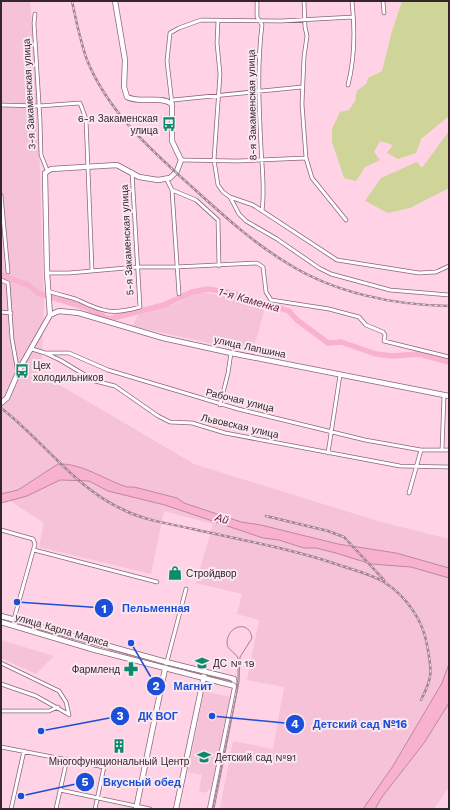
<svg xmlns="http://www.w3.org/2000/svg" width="450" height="810" viewBox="0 0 450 810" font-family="'Work Sans',sans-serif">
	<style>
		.built { fill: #f5c2d8 }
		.green { fill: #cfd499 }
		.water { fill: #f9b1d0; stroke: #be879f }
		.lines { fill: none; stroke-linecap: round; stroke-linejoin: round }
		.river { stroke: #f9b1d0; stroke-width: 5.5 }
		.street-casing { stroke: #8c6576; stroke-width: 4.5 }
		.secondary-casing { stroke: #8c6576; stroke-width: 6 }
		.street { stroke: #fff; stroke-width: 3 }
		.secondary { stroke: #fff; stroke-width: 4.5 }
		.tram { stroke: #a28390; stroke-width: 1 }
		.rail-casing { stroke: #a28390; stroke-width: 2.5 }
		.rail { stroke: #fae8ef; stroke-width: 1; stroke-dasharray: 3; stroke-linecap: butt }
		.labels { text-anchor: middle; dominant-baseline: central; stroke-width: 4; stroke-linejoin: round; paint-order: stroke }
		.street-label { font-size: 10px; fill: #35252c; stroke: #fae8ef }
		.poi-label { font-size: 10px; fill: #35252c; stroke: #fae8ef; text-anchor: start }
		.water-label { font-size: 11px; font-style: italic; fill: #6a1946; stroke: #fae8ef }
		.leader { fill: none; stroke: #1d4ed8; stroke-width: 1.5 }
		.callout-dot { fill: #1d4ed8; stroke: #fae8ef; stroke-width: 1.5 }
		.mark-label { font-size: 12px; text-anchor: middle; font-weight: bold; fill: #fff }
		.callout-label { font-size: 11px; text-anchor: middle; font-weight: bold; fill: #1d4ed8; stroke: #fae8ef; stroke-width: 4; stroke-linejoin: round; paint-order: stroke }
	</style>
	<rect width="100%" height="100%" fill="#ffd2e5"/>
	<!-- built -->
	<path class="built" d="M1 1H30L38 109 44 305 41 374 194 464 381 522 449 539V787L434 809H220L233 741 273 749 284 687 247 680 259 620 237 614 242 594 196 583 213 524 164 511 151 574 39 547 44 523 1 495Z
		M198 292 234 297 265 307 258 334 251 351 241 350 132 326 140 312 175 304Z
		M1 640 54 656 36 674 1 658Z
		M204 691 230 697 211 788 205 793 199 791 202 775 188 772Z"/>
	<!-- green -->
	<path class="green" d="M402 1H449V116L421 139 416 153 398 159 387 153 393 145 380 141 374 152 380 160 365 167 356 181 344 178 332 142V129L340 112 349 110 355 101 357 91 366 84 368 78 382 71 392 31Z
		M449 131V188L410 208 388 213 365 201 381 178 417 162 422 168Z"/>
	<!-- water -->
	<path class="water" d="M58 464C82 463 105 480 127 487H134L177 498 184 503 241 522 261 525 338 544 396 553 449 568V578L411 567 371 564 336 553 316 548H304L279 540 263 538 165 505 108 491 89 481 60 480 27 496 1 503V494L18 490Z
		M449 664V703L424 743 382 797 375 809H363L393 766 442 683Z"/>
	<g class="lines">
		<!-- river -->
		<path class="river" d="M1 275 28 285 38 293 84 307 109 319 164 305 192 292 208 289 232 293 289 311 297 320 328 343 341 342 376 354 393 356 419 354 449 362"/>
		<defs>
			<path id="street" d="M257 1V17L262 25C257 65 259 106 261 147 262 169 265 189 262 211
				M304 1 305 27 307 36 304 57 302 104 306 158 312 178 346 220
				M383 1 384 13
				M35 14 34 23 40 120 41 155 47 170
				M218 20 217 43 220 74 214 160 218 185 223 192 230 197 253 205 337 260 419 273 436 272 449 266
				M348 85C355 58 355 29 352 1
				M173 100 302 87
				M172 104 167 61 170 33 179 28 201 20 281 21 353 17
				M1 105 39 106 80 103 86 119 92 270
				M181 160 238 161 306 158
				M166 178 172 190 179 294
				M172 190 196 200 218 220 219 266
				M1 195 8 272
				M230 197 239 214 246 221 277 239 319 268 331 274 390 290 449 295
				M47 273H69L137 267H176L257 263 263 267 266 292 271 300 329 309 359 317 366 325 383 332 385 335 384 341 449 357
				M1 280 8 283 12 339 18 373
				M48 291C58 295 68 296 78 300 103 312 112 315 140 307L132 172
				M1 312 11 313
				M32 349 45 353H69L108 370 238 409 365 440 421 450H449
				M47 354 60 360 95 381 115 386 158 416 170 422 192 423 225 433 400 466 449 467
				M220 405 228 373 231 353
				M442 450 444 395
				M328 453 340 375
				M409 493 421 450
				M1 530 33 539 35 544 14 619
				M34 550 157 582
				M1 663 59 691 66 702 69 715
				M165 669 186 589
				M1 684 36 696 68 714
				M1 711H49L58 707
				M1 747 104 767 95 809
				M60 790 150 809
				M11 809 24 751
				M56 809 67 759"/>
			<path id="secondary" d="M50 315 59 311 79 313 163 338 231 353 449 396
				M1 403 7 398 21 366 50 315 47 273 45 173 51 169 117 165 139 177 158 180 170 178 177 171 181 160 172 141V104C159 95 141 104 127 97L124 87 125 60 115 1
				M1 616 166 662 234 679 235 688 210 809
				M1 622 95 650 235 686
				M136 809 165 669
				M176 809 205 671"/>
		</defs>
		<!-- street casing -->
		<use href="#street" class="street-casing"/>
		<!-- secondary casing -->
		<use href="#secondary" class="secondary-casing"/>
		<!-- street -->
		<use href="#street" class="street"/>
		<!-- secondary -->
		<use href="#secondary" class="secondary"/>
		<!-- tram -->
		<path class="tram" d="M1 619 165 665 229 680 236 684 237 690
			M212 809 238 679V658C235 652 227 650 227 643 227 626 249 619 252 638L240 657 239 682 214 809"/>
		<defs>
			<path id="rail" d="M72 1C76 21 80 40 87 60 108 112 152 151 192 187 222 214 252 242 287 263 334 293 394 305 449 306
				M1 408C44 441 75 489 126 511 147 521 171 524 193 529 242 540 292 549 339 565 354 570 371 574 384 582 406 596 423 620 427 645 432 671 433 677 421 700
				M266 516 328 531 344 537 384 580"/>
		</defs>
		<!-- rail casing -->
		<use href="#rail" class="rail-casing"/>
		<!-- rail -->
		<use href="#rail" class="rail"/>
	</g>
	<!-- icons -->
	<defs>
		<symbol id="bus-bare" viewBox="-9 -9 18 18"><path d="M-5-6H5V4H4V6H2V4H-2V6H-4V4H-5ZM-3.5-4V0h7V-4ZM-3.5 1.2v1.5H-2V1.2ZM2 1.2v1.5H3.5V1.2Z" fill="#0c8a6e" stroke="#fae8ef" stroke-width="2.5" paint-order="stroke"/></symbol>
		<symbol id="shop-bare" viewBox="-9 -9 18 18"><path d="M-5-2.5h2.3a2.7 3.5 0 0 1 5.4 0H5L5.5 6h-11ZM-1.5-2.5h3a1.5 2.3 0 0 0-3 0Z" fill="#0c8a6e" stroke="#fae8ef" stroke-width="2.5" paint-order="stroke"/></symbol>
		<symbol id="school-bare" viewBox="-9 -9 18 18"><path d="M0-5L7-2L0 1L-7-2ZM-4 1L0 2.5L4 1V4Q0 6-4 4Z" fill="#0c8a6e" stroke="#fae8ef" stroke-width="2.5" paint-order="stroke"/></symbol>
		<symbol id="pharmacy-bare" viewBox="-9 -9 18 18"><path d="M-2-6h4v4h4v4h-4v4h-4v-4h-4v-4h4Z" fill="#0c8a6e" stroke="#fae8ef" stroke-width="2.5" paint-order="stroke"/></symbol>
		<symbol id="building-bare" viewBox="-9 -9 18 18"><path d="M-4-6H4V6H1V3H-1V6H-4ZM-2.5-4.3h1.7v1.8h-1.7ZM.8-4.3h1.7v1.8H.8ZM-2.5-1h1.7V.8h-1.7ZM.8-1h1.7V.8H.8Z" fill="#0c8a6e" stroke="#fae8ef" stroke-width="2.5" paint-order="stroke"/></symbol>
	</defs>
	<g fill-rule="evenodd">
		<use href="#bus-bare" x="159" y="114" width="20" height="20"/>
		<use href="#bus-bare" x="12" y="361" width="20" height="20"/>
		<use href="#shop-bare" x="165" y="563" width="20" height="20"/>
		<use href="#school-bare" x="192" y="653" width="20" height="20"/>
		<use href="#pharmacy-bare" x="121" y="659" width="20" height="20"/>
		<use href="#building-bare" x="109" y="736" width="20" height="20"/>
		<use href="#school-bare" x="194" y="747" width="20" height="20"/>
	</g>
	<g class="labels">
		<!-- street labels -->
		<g class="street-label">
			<text transform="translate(29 94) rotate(-93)">3-я Закаменская улица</text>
			<text transform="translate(252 105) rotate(-91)">8-я Закаменская улица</text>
			<text transform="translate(127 240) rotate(-93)">5-я Закаменская улица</text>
			<text transform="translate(250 347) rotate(12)">улица Лапшина</text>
			<text transform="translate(240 400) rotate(14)">Рабочая улица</text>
			<text transform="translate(240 426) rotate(13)">Львовская улица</text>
			<text transform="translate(62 630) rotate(16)">улица Карла Маркса</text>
		</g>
		<!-- poi labels -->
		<g class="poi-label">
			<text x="158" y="118" text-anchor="end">6-я Закаменская<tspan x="158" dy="12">улица</tspan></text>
			<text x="33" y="365">Цех<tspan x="33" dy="12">холодильников</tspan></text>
			<text x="186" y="573">Стройдвор</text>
			<text x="213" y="663">ДС № 19</text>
			<text x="120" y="669" text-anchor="end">Фармленд</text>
			<text x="215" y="757">Детский сад №91</text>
			<text x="119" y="761" text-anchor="middle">Многофункциональный Центр</text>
		</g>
		<!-- water labels -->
		<g class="water-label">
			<text transform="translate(249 300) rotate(16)">1-я Каменка</text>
			<text transform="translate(222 519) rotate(16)">Ай</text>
		</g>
	</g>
	<!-- callouts -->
	<path class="leader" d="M17 602L104 608M131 643L156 686M41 731L120 716M212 716L295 724M21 796L85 782"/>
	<g class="callout-dot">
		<circle cx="17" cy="602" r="4"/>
		<circle cx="131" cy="643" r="4"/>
		<circle cx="41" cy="731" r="4"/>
		<circle cx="212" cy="716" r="4"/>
		<circle cx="21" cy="796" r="4"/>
		<circle cx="104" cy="608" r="10"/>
		<circle cx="156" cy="686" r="10"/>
		<circle cx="120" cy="716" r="10"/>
		<circle cx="295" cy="724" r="10"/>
		<circle cx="85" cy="782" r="10"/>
	</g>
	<g class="mark-label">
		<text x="104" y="613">1</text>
		<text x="156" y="690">2</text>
		<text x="120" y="720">3</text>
		<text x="295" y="728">4</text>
		<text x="85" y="786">5</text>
	</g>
	<g class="callout-label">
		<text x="156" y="612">Пельменная</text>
		<text x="193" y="690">Магнит</text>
		<text x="158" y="720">ДК ВОГ</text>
		<text x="360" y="728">Детский сад №16</text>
		<text x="142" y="786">Вкусный обед</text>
	</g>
	<!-- border -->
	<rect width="450" height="810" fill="none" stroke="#35252c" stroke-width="4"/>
</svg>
